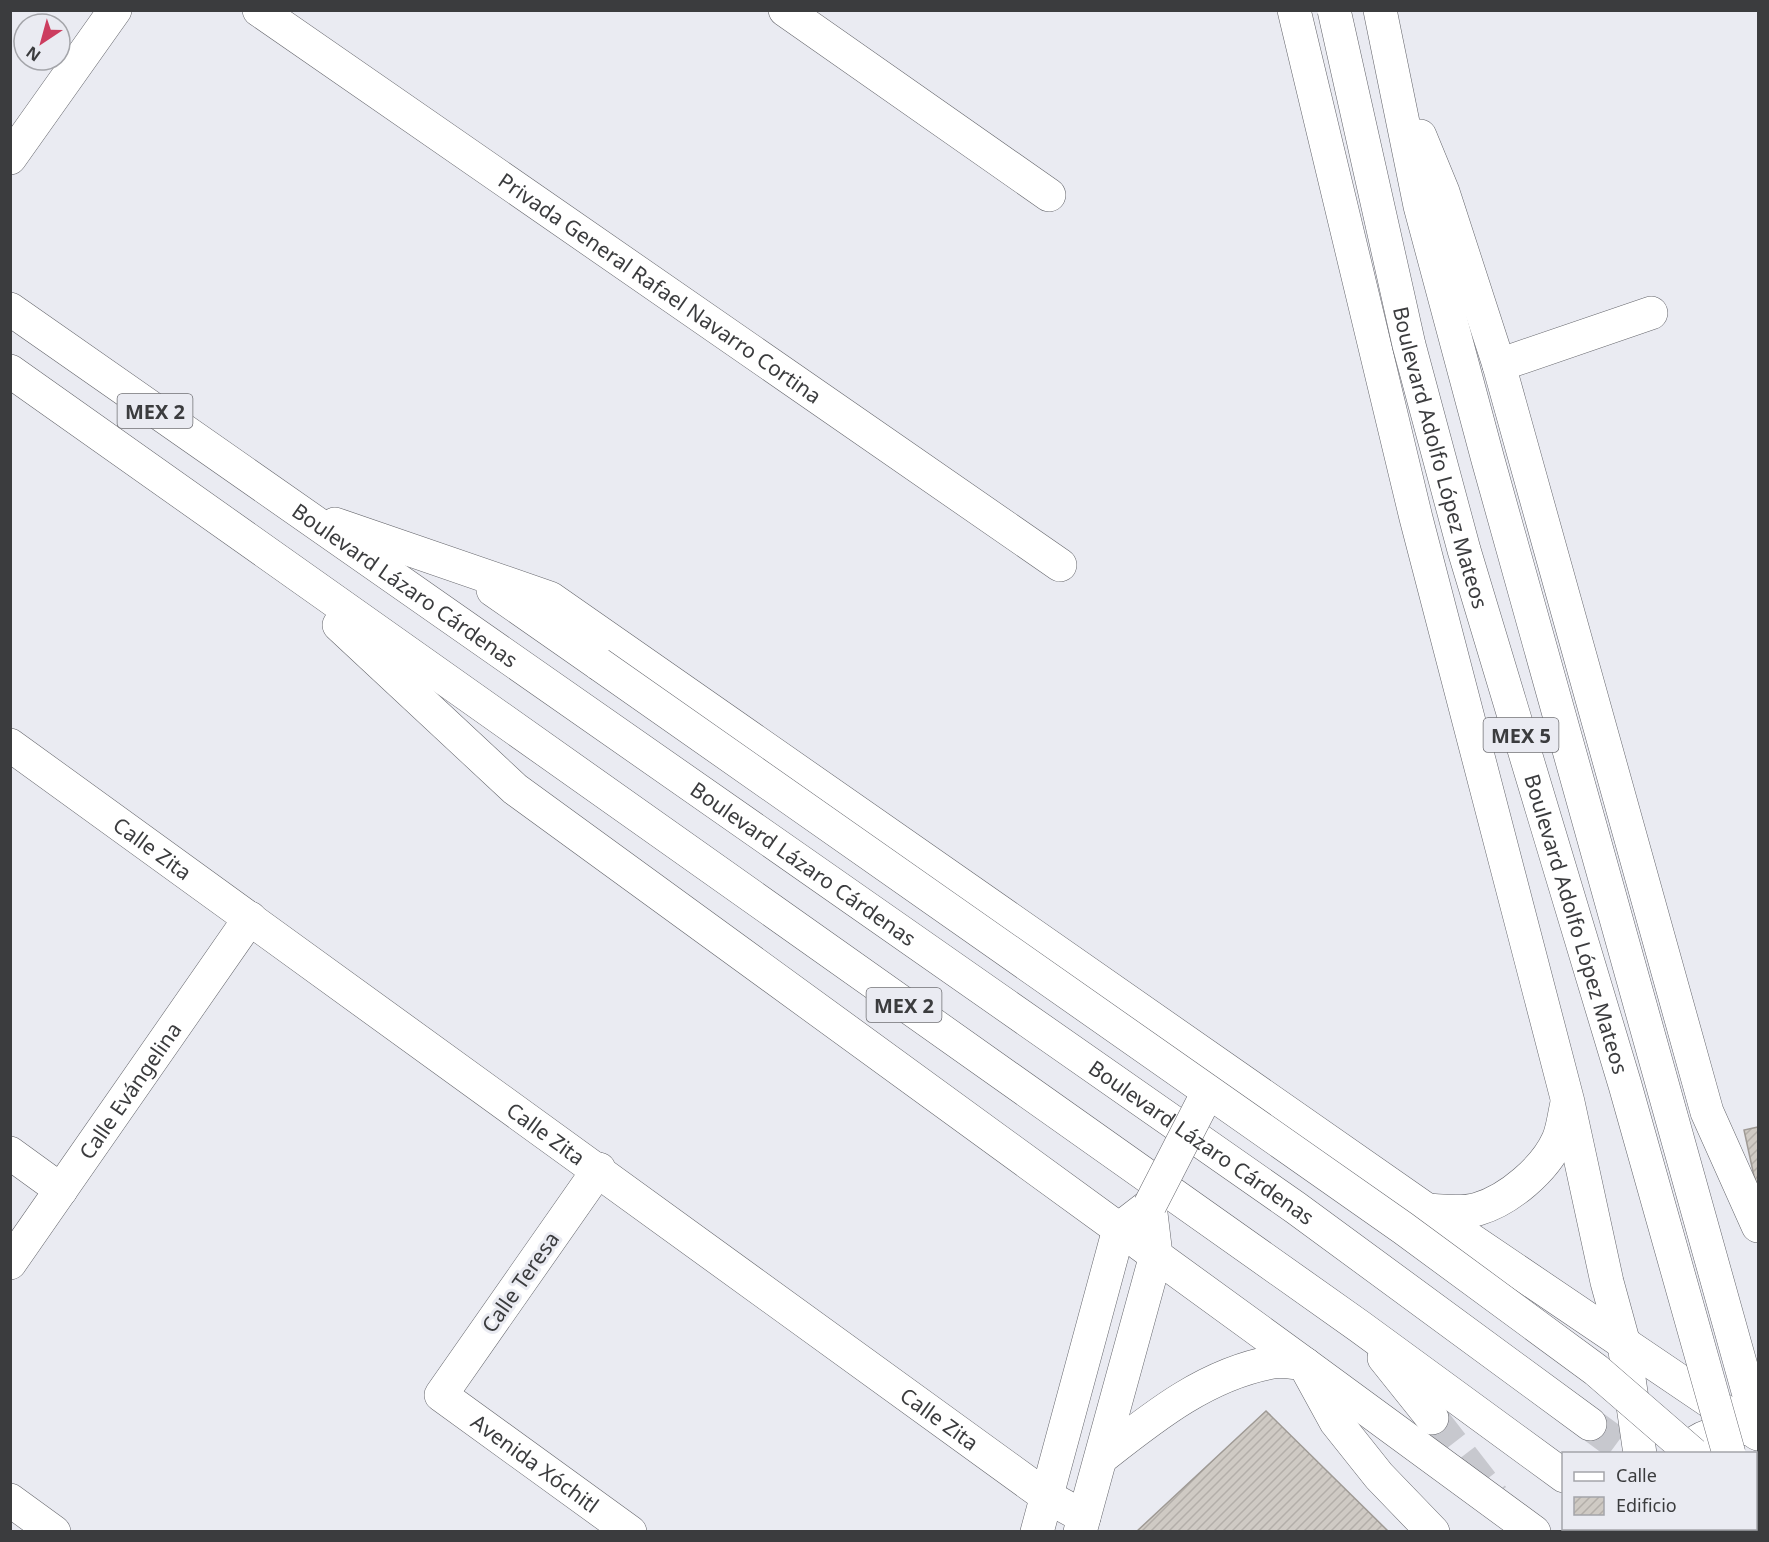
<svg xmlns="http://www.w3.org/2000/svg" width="1769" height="1542" viewBox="0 0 1769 1542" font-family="'Noto Sans',sans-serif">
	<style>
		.building { fill: url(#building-hatch); stroke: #9f9a95; stroke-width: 1.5 }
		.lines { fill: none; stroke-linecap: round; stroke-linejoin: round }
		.highway-tunnel { stroke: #c7c8ce; stroke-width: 33; stroke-dasharray: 33 16; stroke-linecap: butt }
		.minor-casing { stroke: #64656b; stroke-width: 34 }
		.major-casing { stroke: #64656b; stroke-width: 34 }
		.highway-casing { stroke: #64656b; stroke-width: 34 }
		.minor { stroke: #fff; stroke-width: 33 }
		.major { stroke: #fff; stroke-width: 33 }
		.highway { stroke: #fff; stroke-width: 33 }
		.major-bridge-casing { stroke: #64656b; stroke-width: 34; stroke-linecap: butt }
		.highway-bridge-casing { stroke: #64656b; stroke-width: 34; stroke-linecap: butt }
		.major-bridge { stroke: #fff; stroke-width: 33 }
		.highway-bridge { stroke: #fff; stroke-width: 33 }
		.labels { text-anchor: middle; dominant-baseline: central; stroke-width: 6; stroke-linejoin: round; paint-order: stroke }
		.shield { fill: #eaebf2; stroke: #707074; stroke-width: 1.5 }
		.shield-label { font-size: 20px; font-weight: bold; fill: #3b3c3e }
		.street-label { font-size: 21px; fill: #3b3c3e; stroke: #eaebf2 }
	</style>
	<defs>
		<pattern id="building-hatch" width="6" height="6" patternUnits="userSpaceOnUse" patternTransform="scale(1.5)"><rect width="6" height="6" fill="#cfcac4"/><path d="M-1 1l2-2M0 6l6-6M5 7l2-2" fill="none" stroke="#b3aea9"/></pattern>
	</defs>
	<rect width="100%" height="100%" fill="#eaebf2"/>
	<!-- building -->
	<path class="building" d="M1758 1127V1189L1757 1190 1744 1130Z
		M1266 1411 1389 1532H1136Z"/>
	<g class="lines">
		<!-- highway-tunnel -->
		<path class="highway-tunnel" d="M1432 1418 1493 1497
			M1590 1424 1631 1454
			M1735 1528 1740 1532"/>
		<defs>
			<g id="minor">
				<path id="s1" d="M259 10 1060 565"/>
				<path d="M785 10 1049 195"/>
				<path d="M10 158 115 10"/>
				<path d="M1499 365 1651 313"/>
				<path id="s2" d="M10 745 1046 1496 1084 1517"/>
				<path d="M10 1153 61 1190"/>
				<path id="s3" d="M599 1169 441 1395 630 1532"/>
				<path id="s4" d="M10 1263 250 918"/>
				<path d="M10 1500 54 1532"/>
			</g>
			<path id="major" d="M1140 1244 1305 1364
				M1037 1532 1119 1229 1150 1205
				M1080 1532 1156 1255 1150 1205"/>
			<g id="highway">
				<path d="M1294 10 1416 518 1568 1102 1607 1282 1624 1344 1640 1454"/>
				<path d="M1380 10 1420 206 1488 460 1758 1427"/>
				<path d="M1420 136 1443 192 1499 365 1707 1112 1758 1226"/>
				<path id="s5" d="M10 309 1296 1208 1590 1424"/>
				<path d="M10 371 1359 1326 1564 1476"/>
				<path d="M335 524 550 598 1427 1210 1758 1434"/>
				<path d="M493 590 599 664"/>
				<path d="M339 625 515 789 1119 1229"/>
				<path d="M1427 1210C1444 1211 1462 1214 1478 1209 1509 1200 1545 1169 1558 1140 1563 1129 1564 1115 1567 1103"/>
				<path d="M1384 1358 1432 1418"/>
				<path d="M1308 1371 1336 1422 1379 1476 1433 1532"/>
				<path d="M1682 1454C1699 1434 1722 1431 1747 1428"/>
				<path d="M1101 1458C1153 1417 1206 1374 1273 1362 1283 1360 1295 1363 1305 1364L1534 1532"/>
				<path d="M1756 1518 1758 1521"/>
				<path d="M1651 1528 1652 1532"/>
			</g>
		</defs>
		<!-- minor casing -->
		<use href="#minor" class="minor-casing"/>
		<!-- major casing -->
		<use href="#major" class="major-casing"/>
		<!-- highway casing -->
		<use href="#highway" class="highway-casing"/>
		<!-- minor -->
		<use href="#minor" class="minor"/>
		<!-- major -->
		<use href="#major" class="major"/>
		<!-- highway -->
		<use href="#highway" class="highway"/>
		<defs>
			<path id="major-bridge" d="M1150 1205 1208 1092"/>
			<g id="highway-bridge">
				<path id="s6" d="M1334 10 1409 345 1464 550 1625 1085 1729 1454"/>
				<path d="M599 664 1403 1228 1596 1370 1693 1454"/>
			</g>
		</defs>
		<!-- major-bridge casing -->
		<use href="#major-bridge" class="major-bridge-casing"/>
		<!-- highway-bridge casing -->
		<use href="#highway-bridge" class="highway-bridge-casing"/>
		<!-- major-bridge -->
		<use href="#major-bridge" class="major-bridge"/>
		<!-- highway-bridge -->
		<use href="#highway-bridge" class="highway-bridge"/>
	</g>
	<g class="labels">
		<!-- shield labels -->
		<g class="shield">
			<rect x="117.5" y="394" width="75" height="34" rx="4.5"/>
			<rect x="1483.5" y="718" width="75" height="34" rx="4.5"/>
			<rect x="866.5" y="988" width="75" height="34" rx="4.5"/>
		</g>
		<g class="shield-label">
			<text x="155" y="411">MEX 2</text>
			<text x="1521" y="735">MEX 5</text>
			<text x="904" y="1005">MEX 2</text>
		</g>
		<!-- street labels -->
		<g class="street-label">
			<text stroke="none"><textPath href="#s1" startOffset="488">Privada General Rafael Navarro Cortina</textPath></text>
			<text stroke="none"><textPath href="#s6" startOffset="460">Boulevard Adolfo López Mateos</textPath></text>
			<text stroke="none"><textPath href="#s5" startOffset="482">Boulevard Lázaro Cárdenas</textPath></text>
			<text stroke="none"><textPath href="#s2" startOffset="176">Calle Zita</textPath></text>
			<text stroke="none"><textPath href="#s5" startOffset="968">Boulevard Lázaro Cárdenas</textPath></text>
			<text stroke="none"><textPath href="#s6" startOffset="946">Boulevard Adolfo López Mateos</textPath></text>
			<text stroke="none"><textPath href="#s4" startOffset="210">Calle Evángelina</textPath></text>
			<text stroke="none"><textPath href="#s2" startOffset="662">Calle Zita</textPath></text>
			<text stroke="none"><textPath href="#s5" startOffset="1454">Boulevard Lázaro Cárdenas</textPath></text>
			<text transform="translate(520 1282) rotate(-55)">Calle Teresa</text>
			<text stroke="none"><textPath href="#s2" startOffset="1148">Calle Zita</textPath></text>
			<text stroke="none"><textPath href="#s3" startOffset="392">Avenida Xóchitl</textPath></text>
		</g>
	</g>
	<!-- border -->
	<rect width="1769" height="1542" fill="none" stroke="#3b3c3e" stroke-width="24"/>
	<!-- legend -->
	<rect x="1562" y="1452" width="195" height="78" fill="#eaebf2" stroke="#a4a5aa" stroke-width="1.5"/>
	<rect x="1574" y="1472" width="30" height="9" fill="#ffffff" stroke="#a4a5aa" stroke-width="1.5"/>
	<text x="1616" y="1482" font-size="18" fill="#3b3c3e">Calle</text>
	<rect x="1574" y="1497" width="30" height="18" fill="url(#building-hatch)" stroke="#a4a5aa" stroke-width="1.5"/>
	<text x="1616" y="1512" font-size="18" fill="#3b3c3e">Edificio</text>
	<!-- north arrow -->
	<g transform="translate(42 42) rotate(216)"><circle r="28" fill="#eaebf2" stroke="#a4a5aa" stroke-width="1.5"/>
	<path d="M0-4.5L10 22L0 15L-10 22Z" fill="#cc3d5f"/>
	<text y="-9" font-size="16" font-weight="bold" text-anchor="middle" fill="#3b3c3e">N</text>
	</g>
</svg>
